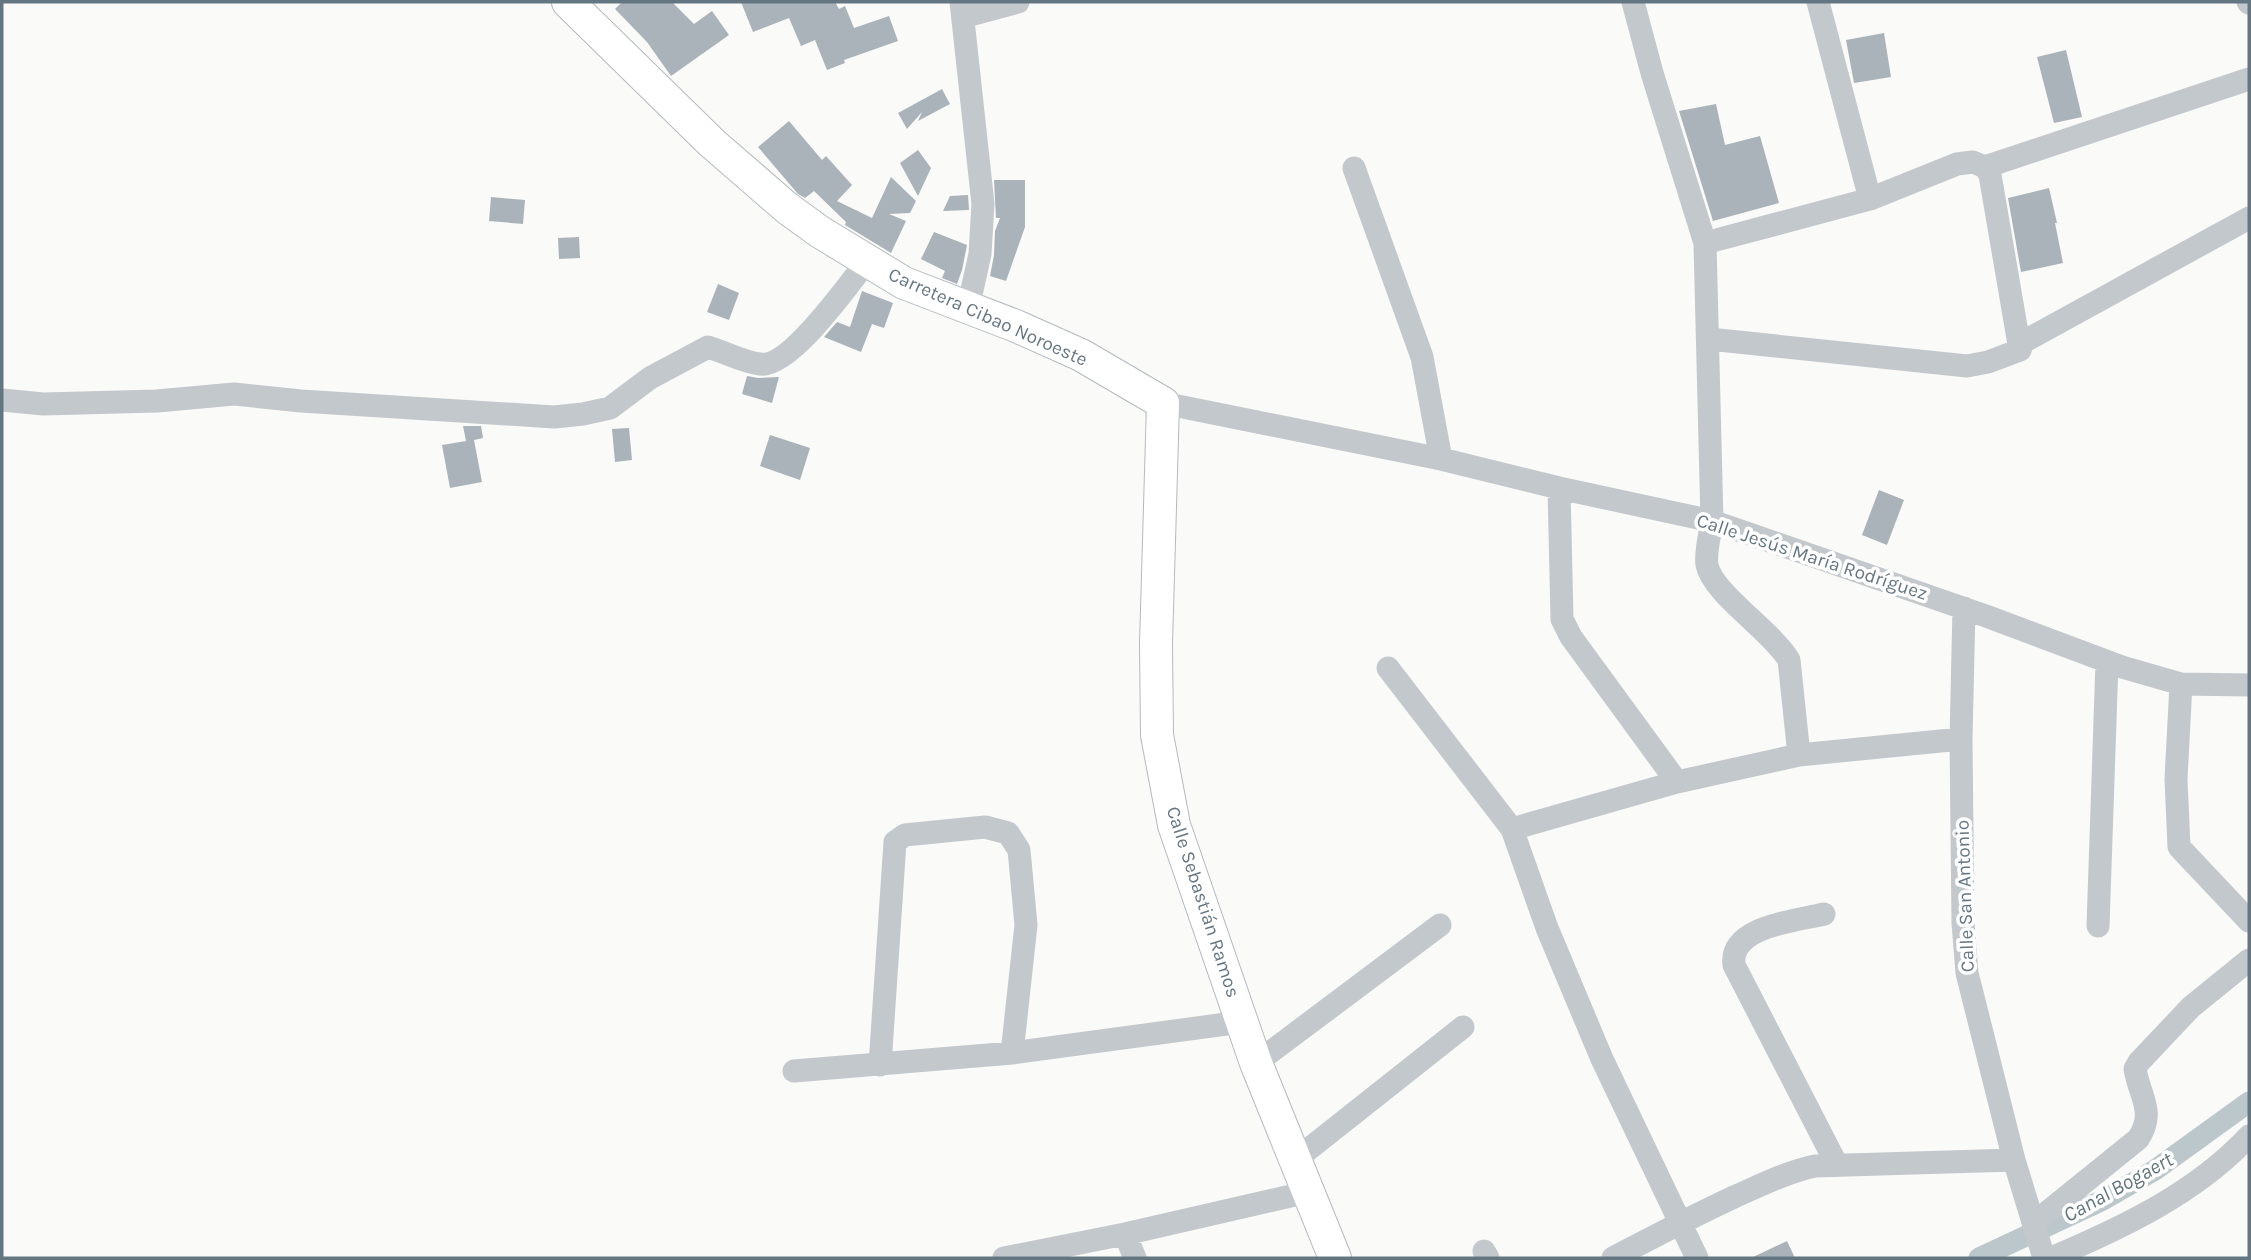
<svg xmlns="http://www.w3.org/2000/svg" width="2251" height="1260" viewBox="0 0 2251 1260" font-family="Karla,sans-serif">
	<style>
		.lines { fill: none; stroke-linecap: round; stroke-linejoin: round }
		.canal { stroke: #bbc7cb; stroke-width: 21 }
		.building { fill: #aab3b9 }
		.secondary-casing { stroke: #b3babf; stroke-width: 34 }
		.street { stroke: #c3c8cc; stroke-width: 23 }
		.secondary { stroke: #fff; stroke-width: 32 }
		.labels { text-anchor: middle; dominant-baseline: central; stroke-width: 7; stroke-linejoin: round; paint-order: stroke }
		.street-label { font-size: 19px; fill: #657683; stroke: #fff }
		.water-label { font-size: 21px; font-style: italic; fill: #60757c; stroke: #fff }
	</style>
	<rect width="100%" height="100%" fill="#fafaf8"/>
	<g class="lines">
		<!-- canal -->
		<path class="canal" d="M1979 1258 2103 1200 2155 1170 2249 1102"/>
	</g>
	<!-- building -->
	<path class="building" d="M622 2H672L694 24 712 11 729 35 671 76 647 42 615 9Z
		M741 2H835L839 9 845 6 854 28 889 16 898 41 844 60 845 63 827 70 815 40 801 46 789 18 753 32Z
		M1884 33 1891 77 1854 83 1846 40Z
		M2066 50 2082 117 2054 123 2037 57Z
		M942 89 950 104 918 121 922 112 907 129 898 113Z
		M1716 104 1725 145 1760 136 1779 203 1713 221 1679 111Z
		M789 121 822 160 826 156 852 185 837 201 872 218 891 177 916 201 910 213 889 214 906 221 891 253 845 225 846 222 814 191 805 198 798 194 758 147Z
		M918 150 931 168 918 196 900 163Z
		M994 180H1025V227L1006 281 990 276 994 255 995 231 1000 218H996Z
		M2049 188 2057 223H2055L2063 263 2021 272 2008 198Z
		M968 195 969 210 943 211 950 196Z
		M491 197 525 200 523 224 489 221Z
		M934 232 967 245 962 270 957 284 942 278 945 271 921 259Z
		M579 237 580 258 559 259 558 238Z
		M718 284 739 293 729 320 707 312Z
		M862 291 893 303 884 328 872 324 861 352 824 337 837 322 850 327Z
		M747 376 758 378 779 377 772 403 742 394Z
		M463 426H481L483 438 474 440 482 482 450 488 442 445 466 441Z
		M629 428 632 460 615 462 612 429Z
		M770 435 810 448 800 480 760 466Z
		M1879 490 1904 500 1887 545 1862 535Z
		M1787 1241 1795 1258H1751Z"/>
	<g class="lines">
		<defs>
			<path id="secondary" d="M568 2 712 143 787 208 820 232 904 283 1016 326 1081 355 1163 403 1156 644 1157 735 1174 825 1256 1063 1335 1258"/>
		</defs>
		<!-- secondary casing -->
		<use href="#secondary" class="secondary-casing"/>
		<!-- street -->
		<path class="street" d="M961 2 983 204 980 254 968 308
			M1633 2 1652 73 1705 243 1712 521C1710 535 1705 552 1707 565 1713 594 1772 631 1789 660L1799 755
			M1818 2 1870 199
			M2248 2 2249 3
			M963 17 1018 2
			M1985 167 2249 79
			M1354 168 1422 357 1441 459
			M1705 243 1870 199 1957 164 1973 162 1985 167 1990 175 2020 350
			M1709 339 1967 366 1988 362 2020 350 2023 342 2249 218
			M2 400 43 404 157 401 234 394 301 401 554 417 583 414 610 408 650 378 708 347C725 352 743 362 760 364 789 369 850 283 867 261
			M1163 403 1441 459 1559 488 1712 521 1986 616 2122 667 2181 684 2249 685
			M1559 488 1562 619 1571 637 1677 782
			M1964 608 1961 739 1963 923 1967 973 2014 1160 2044 1258
			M1388 668 1512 829 1547 928 1602 1059 1697 1258
			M2181 684 2176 779 2179 847 2249 921
			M1512 829 1677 782 1799 755 1961 739
			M1824 914C1796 921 1729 926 1734 965L1837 1165
			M2098 926 2107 662
			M1256 1063 1440 925
			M880 1065 895 842 905 835 985 827 1008 833 1019 850 1026 925 1012 1053
			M794 1071 1012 1053 1241 1022
			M1295 1160 1463 1027
			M2034 1223 2138 1139C2156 1112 2140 1098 2135 1069L2139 1062 2191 1007 2249 960
			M1125 1234 1135 1258
			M1484 1251 1488 1258
			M1004 1258 1125 1234 1308 1192
			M1613 1258C1653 1237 1693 1216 1734 1197 1761 1185 1787 1172 1815 1166L2014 1160
			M2051 1258C2122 1228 2196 1193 2249 1136"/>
		<!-- secondary -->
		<use href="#secondary" class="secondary"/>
	</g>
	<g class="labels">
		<!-- street labels -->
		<g class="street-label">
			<text transform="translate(988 317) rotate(24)">Carretera Cibao Noroeste</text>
			<text transform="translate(1812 557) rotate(18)">Calle Jesús María Rodríguez</text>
			<text transform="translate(1965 896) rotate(-92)">Calle San Antonio</text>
			<text transform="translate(1203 902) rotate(72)">Calle Sebastián Ramos</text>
		</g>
		<!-- water labels -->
		<g class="water-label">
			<text transform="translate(2118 1187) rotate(-29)">Canal Bogaert</text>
		</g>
	</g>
	<!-- border -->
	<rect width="2251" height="1260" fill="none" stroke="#657683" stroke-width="7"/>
</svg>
